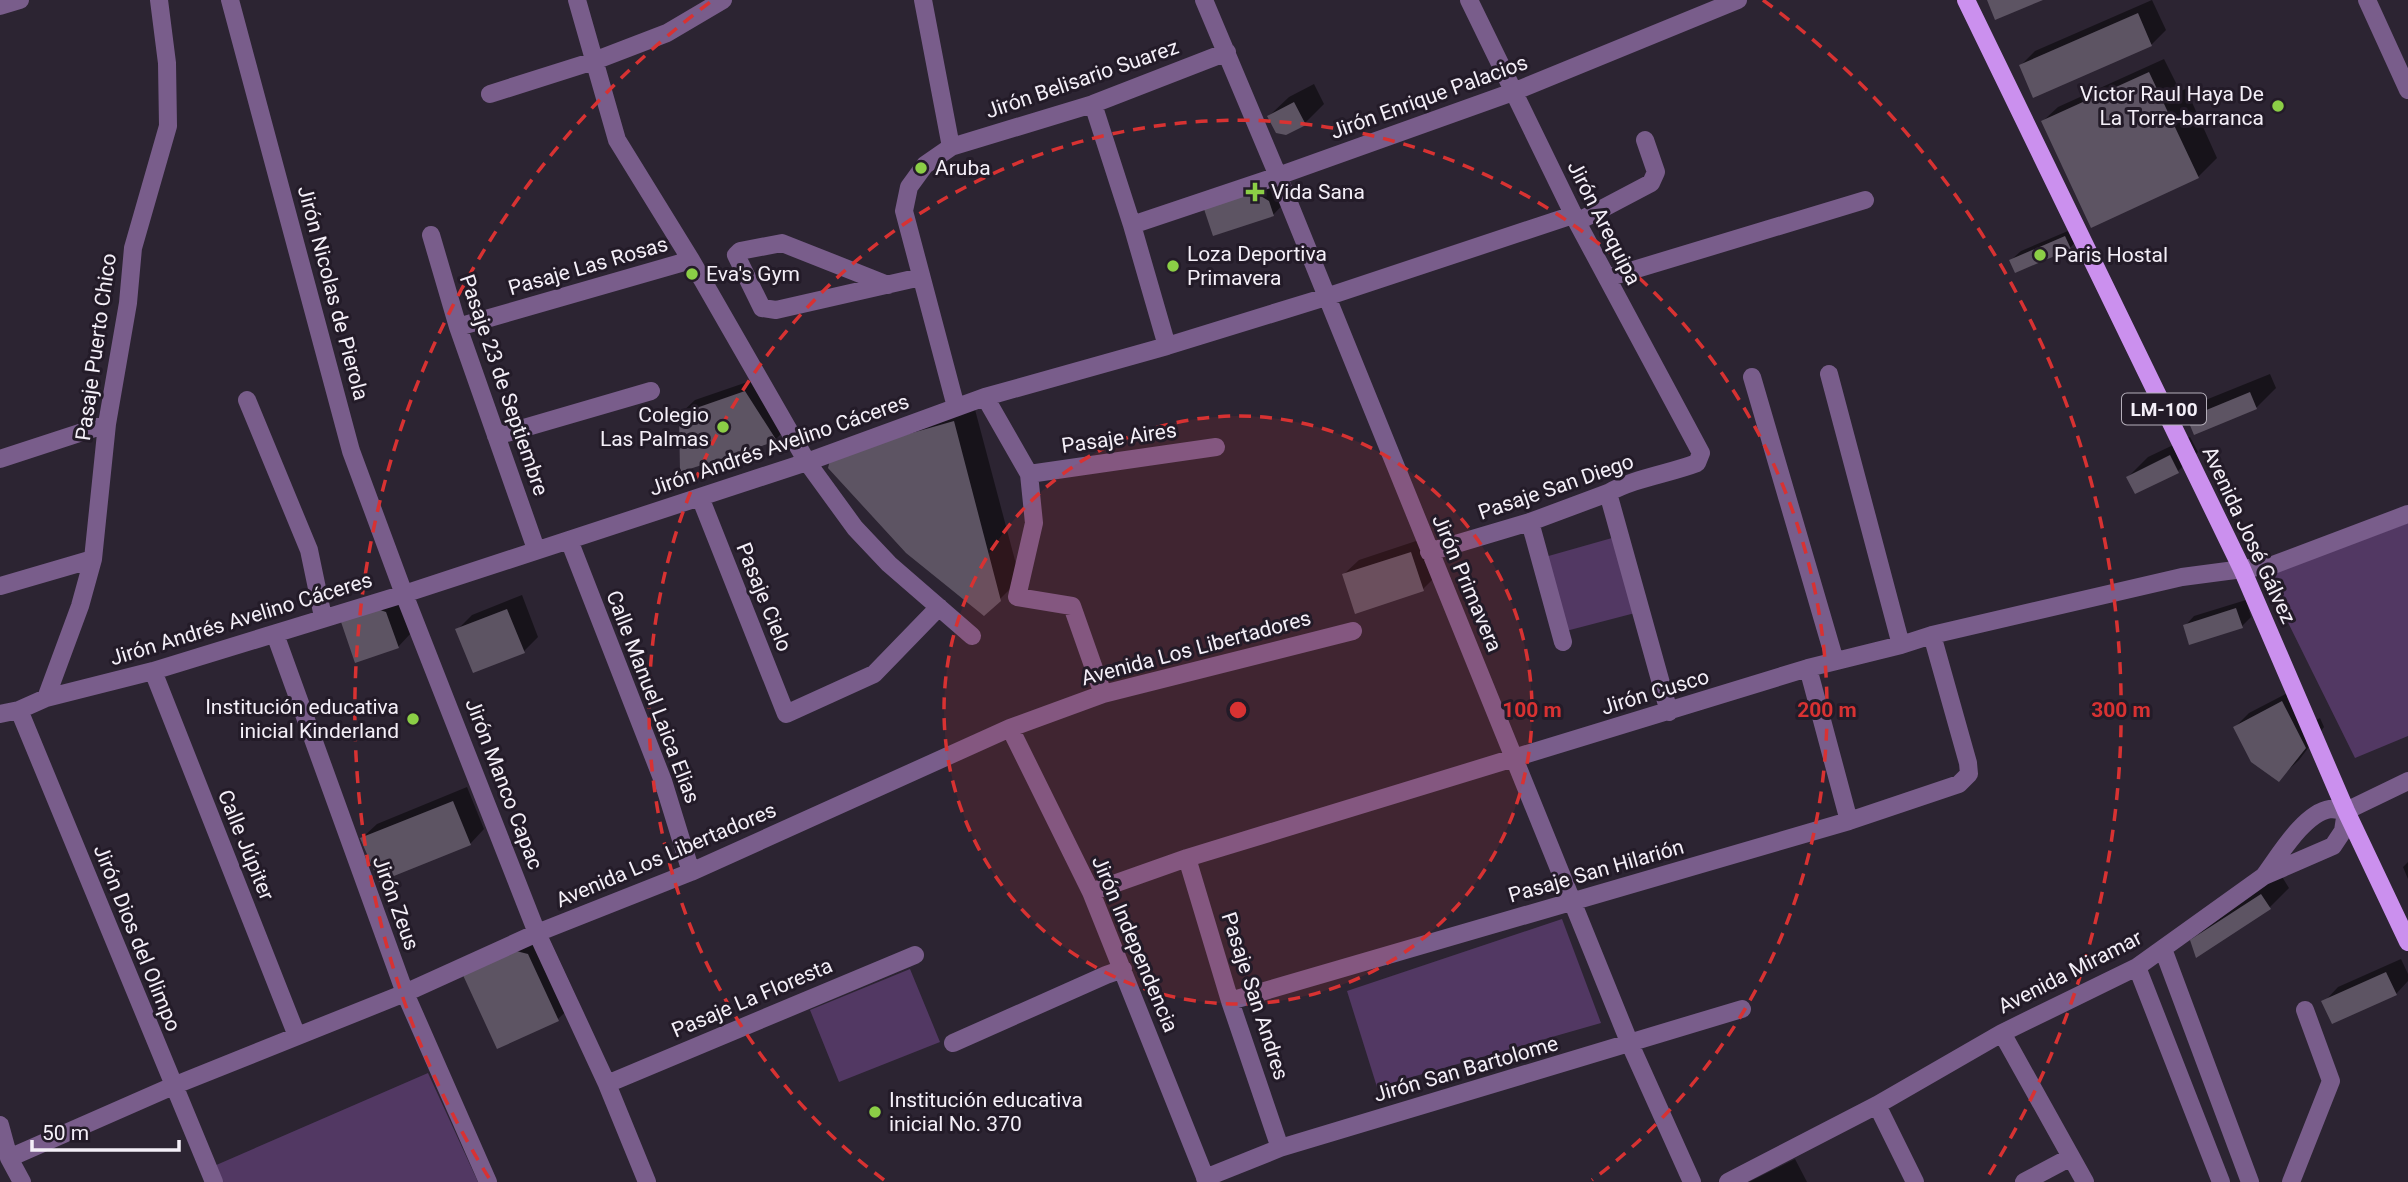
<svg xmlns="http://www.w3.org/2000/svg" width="2408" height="1182" viewBox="0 0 2408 1182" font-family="Roboto,sans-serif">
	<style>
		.green { fill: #523863 }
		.shadow { fill: #0007 }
		.building { fill: #5d5463 }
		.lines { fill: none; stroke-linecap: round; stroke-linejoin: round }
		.minor { stroke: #795d8b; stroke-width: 18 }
		.major { stroke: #cb90ee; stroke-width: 18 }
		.ring { fill: none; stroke: #d83232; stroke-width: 3.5; stroke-dasharray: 12 9 }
		.poi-dot { fill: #8bce46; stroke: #231b28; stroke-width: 2.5 }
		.labels { text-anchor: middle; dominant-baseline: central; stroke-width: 6; stroke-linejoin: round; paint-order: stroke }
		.shield { fill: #231b28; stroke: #b5afba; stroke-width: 2 }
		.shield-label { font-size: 19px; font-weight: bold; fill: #f4eff8 }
		.street-label { font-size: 21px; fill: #f4eff8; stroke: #231b28 }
		.poi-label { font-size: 21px; fill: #f4eff8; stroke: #231b28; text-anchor: start }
		.centre { fill: #d83232; stroke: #231b28; stroke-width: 3.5 }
		.ring-label { font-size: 21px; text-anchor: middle; font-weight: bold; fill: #d83232; stroke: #231b28; stroke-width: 6; stroke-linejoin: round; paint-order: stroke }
	</style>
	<rect width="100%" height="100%" fill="#2c2432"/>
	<!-- green -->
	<path class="green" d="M2408 523V736L2355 758 2265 576Z
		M1612 538 1635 613 1566 631 1545 557Z
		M1562 919 1601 1023 1377 1087 1347 991Z
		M910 969 940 1042 839 1082 810 1010Z
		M428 1073 478 1182H221L214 1166Z"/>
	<!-- shadow -->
	<path class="shadow" d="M2152 0 2166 30 2152 44 2034 95 2021 65 2035 51Z
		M2164 59 2180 91 2186 89 2217 158 2198 177 2043 121 2058 107Z
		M1314 84 1324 104 1305 123 1269 116 1289 97Z
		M1275 174 1292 195 1273 215 1226 190Z
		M2075 228 2079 238 2070 248 2011 260 2021 251Z
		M2270 374 2276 388 2257 407 2195 433 2189 418 2208 399Z
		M759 378 790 425 776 439 680 414 695 400Z
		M973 402 1020 579 1000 599 830 467Z
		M2190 437 2198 452 2178 471 2136 492 2128 477 2148 457Z
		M1425 538 1437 575 1423 589 1344 574 1359 560Z
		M522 595 538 637 524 651 457 630 472 615Z
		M401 598 412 632 398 647 342 620Z
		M2246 600 2251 617 2242 626H2185L2194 616Z
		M2297 688 2314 721 2320 718 2324 727 2299 760 2279 779 2235 727 2249 713Z
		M467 787 484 829 470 844 362 838 377 824Z
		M2408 862V879L2403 867Z
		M2281 875 2289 888 2270 907 2197 956 2192 941 2212 921Z
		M548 935 578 1000 558 1019 465 973Z
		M2401 959 2408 974V981L2396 994 2324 1002 2338 987Z
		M1795 1159 1807 1182H1749Z"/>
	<!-- building -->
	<path class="building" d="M1987 0H2043L1995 20Z
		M2138 13 2152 46 2033 98 2019 65Z
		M2149 72 2199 178 2091 228 2041 121Z
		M1294 102 1306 125 1286 135 1276 133 1267 116Z
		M1254 192 1269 201 1274 216 1213 236 1204 209Z
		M2065 236 2071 249 2015 273 2009 260Z
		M745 391 777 441 680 472 679 414Z
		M2250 392 2257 409 2194 435 2187 418Z
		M954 421 1001 601 984 616 906 553 828 468 831 456Z
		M2170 455 2179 473 2135 494 2126 477Z
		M1411 552 1424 591 1355 614 1342 574Z
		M374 608 386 612 399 648 355 663 340 619Z
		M2236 608 2243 628 2189 645 2183 625Z
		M507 609 525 653 473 673 455 629Z
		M2282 701 2306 748 2279 782 2251 762 2233 727Z
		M453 801 471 845 379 882 360 838Z
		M2261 894 2271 909 2196 958 2190 940Z
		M512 950 528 954 559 1021 497 1049 462 973Z
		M2386 972 2397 995 2332 1024 2321 1001Z"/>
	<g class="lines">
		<!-- minor -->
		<path class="minor" d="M230 0 351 451 404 594 537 933 607 1084 647 1182
			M577 0 617 140 691 260 807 462 855 528 889 564 972 636
			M923 0 951 147
			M1204 0 1278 176 1630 1044 1692 1182
			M2367 0 2408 90
			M0 6 20 0
			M490 94 594 61 667 33 723 0
			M1093 104 1132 225 1167 346
			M1577 222 1651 183 1656 172 1645 140
			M1132 225 1278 176 1513 92 1738 0
			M431 235 458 327 536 549
			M1607 278 1865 200
			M888 285 782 243 740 251 736 255 762 308 776 310 921 277
			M458 327 691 260
			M1829 374 1901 645
			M1752 377 1835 661
			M985 397 1029 474 1034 523 1017 597 1072 606 1103 694
			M247 400 309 550 323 617
			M956 407 904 211 909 187 925 165 951 147 1093 104 1227 52
			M496 436 651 391
			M0 459 107 424
			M1029 474 1216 447
			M1608 493 1669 712
			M700 497 786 714 874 674 939 607
			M1530 522 1563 642
			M569 540 663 781 691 872
			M1429 552 1530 522 1608 493C1635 478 1668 474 1697 463L1701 453 1577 222 1469 0
			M0 586 93 559
			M275 634 405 993 488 1182
			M1808 668 1849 821
			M153 671 297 1036
			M46 698 80 606 93 559 107 424 128 303 133 248 168 126 167 63 159 0
			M19 710 214 1182
			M0 714 19 710 46 698 153 671 404 594 807 462 985 397 1167 346 1326 297 1573 215
			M1010 728 1091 892 1207 1182
			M2346 811 2408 781
			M1187 858 1230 1001 1280 1148
			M2264 876C2279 856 2304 813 2330 809 2335 809 2341 811 2346 811
			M1091 892 1187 858 1808 668 1901 645 1932 635 2182 577 2273 565 2408 514
			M2163 949 2250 1182
			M2137 967 2221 1182
			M1230 1001 1849 821 1959 784 1969 774 1968 763 1932 635
			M2002 1033 2085 1182
			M953 1043 1106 975 1123 969
			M607 1084 915 955
			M1877 1105 1915 1182
			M0 1125 9 1158 22 1182
			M9 1158 173 1086 405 993 537 933 691 872 1010 728 1103 694 1353 631
			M1205 1178 1280 1148 1742 1009
			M1728 1182 1877 1105 2002 1033 2137 967 2264 876 2333 846 2343 831 2346 811
			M2024 1182 2071 1157
			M2291 1182 2331 1081 2305 1010"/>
		<!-- major -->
		<path class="major" d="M1966 0 2242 569 2346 811 2408 942"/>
	</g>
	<!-- distance rings -->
	<circle cx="1238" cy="710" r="294" fill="#d83232" fill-opacity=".12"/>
	<g class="ring">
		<circle cx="1238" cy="710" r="294"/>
		<path d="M884 1180A589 589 0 1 1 1592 1180"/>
		<path d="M489 1178A883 883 0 0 1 713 0M1763 0A883 883 0 0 1 1987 1178"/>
	</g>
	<!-- markers -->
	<g class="poi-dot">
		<circle cx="2278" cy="106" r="7"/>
		<circle cx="921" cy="168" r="7"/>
		<path d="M1251.5 181.5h7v7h7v7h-7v7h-7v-7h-7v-7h7z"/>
		<circle cx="2040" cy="255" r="7"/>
		<circle cx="1173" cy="266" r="7"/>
		<circle cx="692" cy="274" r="7"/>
		<circle cx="723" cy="427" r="7"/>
		<circle cx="413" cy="719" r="7"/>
		<circle cx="875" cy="1112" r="7"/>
	</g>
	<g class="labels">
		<!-- shield labels -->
		<rect class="shield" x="2122" y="393.5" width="84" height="31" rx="5"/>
		<g class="shield-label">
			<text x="2164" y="409">LM-100</text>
		</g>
		<!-- street labels -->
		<g class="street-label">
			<text transform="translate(1082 79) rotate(-19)">Jirón Belisario Suarez</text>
			<text transform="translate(1429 97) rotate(-20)">Jirón Enrique Palacios</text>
			<text transform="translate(1604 223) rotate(63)">Jirón Arequipa</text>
			<text transform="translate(588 266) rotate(-16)">Pasaje Las Rosas</text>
			<text transform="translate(333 293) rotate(75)">Jirón Nicolas de Pierola</text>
			<text transform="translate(96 347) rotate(-82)">Pasaje Puerto Chico</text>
			<text transform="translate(504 385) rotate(71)">Pasaje 23 de Septiembre</text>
			<text transform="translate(1119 438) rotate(-8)">Pasaje Aires</text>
			<text transform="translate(779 445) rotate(-19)">Jirón Andrés Avelino Cáceres</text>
			<text transform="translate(1556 487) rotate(-19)">Pasaje San Diego</text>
			<text transform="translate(2249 535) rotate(65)">Avenida José Gálvez</text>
			<text transform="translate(1467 583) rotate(67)">Jirón Primavera</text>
			<text transform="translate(764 597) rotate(68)">Pasaje Cielo</text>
			<text transform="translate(241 619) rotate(-17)">Jirón Andrés Avelino Cáceres</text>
			<text transform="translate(1196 648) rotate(-15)">Avenida Los Libertadores</text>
			<text transform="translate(1655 692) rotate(-17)">Jirón Cusco</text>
			<text transform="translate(653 697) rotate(69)">Calle Manuel Laica Elias</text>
			<text transform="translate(504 784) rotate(69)">Jirón Manco Capac</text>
			<text transform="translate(246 845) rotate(68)">Calle Júpiter</text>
			<text transform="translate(666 855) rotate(-23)">Avenida Los Libertadores</text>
			<text transform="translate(1596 871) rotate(-16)">Pasaje San Hilarión</text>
			<text transform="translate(396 903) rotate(70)">Jirón Zeus</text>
			<text transform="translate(137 938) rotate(68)">Jirón Dios del Olimpo</text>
			<text transform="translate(1135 944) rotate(67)">Jirón Independencia</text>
			<text transform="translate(2070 972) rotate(-27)">Avenida Miramar</text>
			<text transform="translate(1255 996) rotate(72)">Pasaje San Andres</text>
			<text transform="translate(752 998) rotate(-23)">Pasaje La Floresta</text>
			<text transform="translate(1466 1069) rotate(-16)">Jirón San Bartolome</text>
		</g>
		<!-- poi labels -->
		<g class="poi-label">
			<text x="2264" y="94" text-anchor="end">Victor Raul Haya De<tspan x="2264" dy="24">La Torre-barranca</tspan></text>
			<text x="935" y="168">Aruba</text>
			<text x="1271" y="192">Vida Sana</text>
			<text x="1187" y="254">Loza Deportiva<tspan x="1187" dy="24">Primavera</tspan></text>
			<text x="2054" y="255">Paris Hostal</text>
			<text x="706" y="274">Eva's Gym</text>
			<text x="709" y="415" text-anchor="end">Colegio<tspan x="709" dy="24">Las Palmas</tspan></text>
			<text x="399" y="707" text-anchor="end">Institución educativa<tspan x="399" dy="24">inicial Kinderland</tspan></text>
			<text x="889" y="1100">Institución educativa<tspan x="889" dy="24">inicial No. 370</tspan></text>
		</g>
	</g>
	<circle cx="1238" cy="710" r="10" class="centre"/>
	<g class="ring-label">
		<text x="1532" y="717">100 m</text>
		<text x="1827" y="717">200 m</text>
		<text x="2121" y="717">300 m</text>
	</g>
	<!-- scale -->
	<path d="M32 1140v10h147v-10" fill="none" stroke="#f4eff8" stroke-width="3.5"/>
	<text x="42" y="1140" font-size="21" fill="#f4eff8" stroke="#231b28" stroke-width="5" paint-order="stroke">50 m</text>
</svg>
